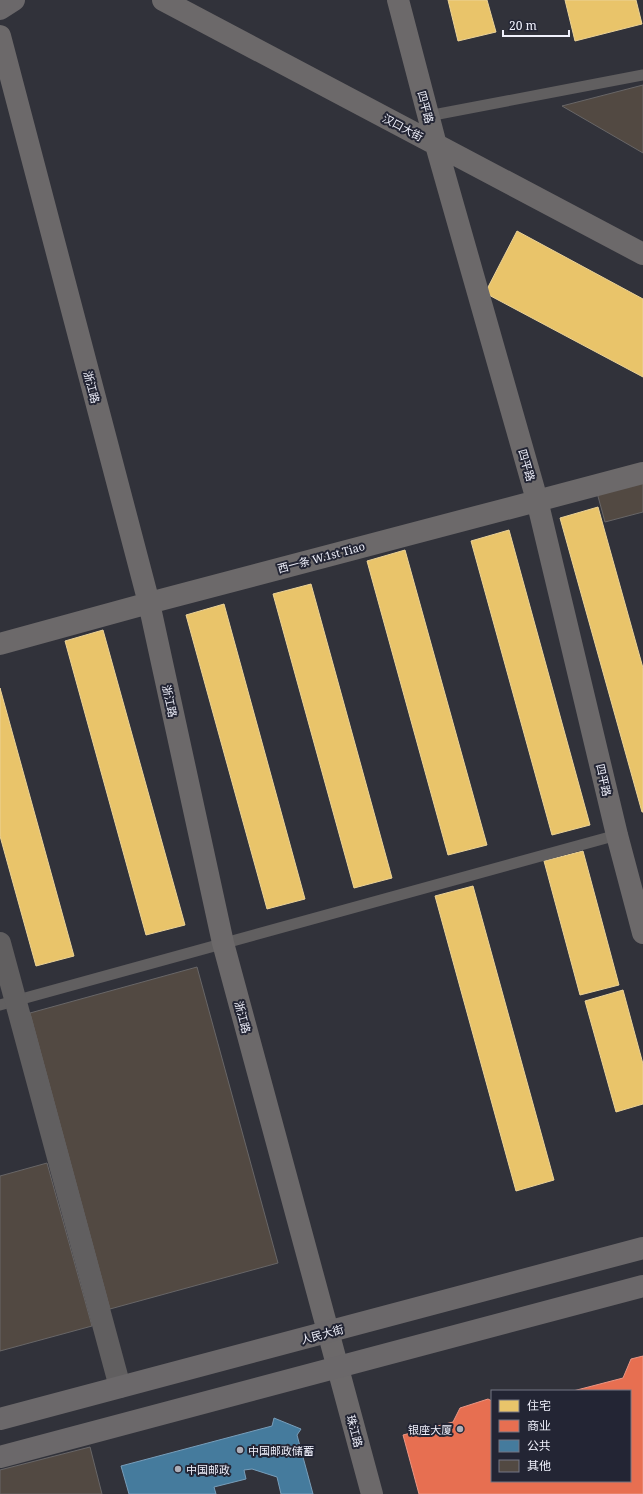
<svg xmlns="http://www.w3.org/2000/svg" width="643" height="1494" viewBox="0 0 643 1494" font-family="'Noto Serif','Noto Sans SC',serif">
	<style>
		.homes { fill: #e9c46a; stroke: #ebd296 }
		.shops { fill: #e76f51; stroke: #ea9684 }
		.public { fill: #457b9d; stroke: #789eba }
		.building { fill: #524942; stroke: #686667 }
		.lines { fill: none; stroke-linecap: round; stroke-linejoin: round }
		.lane { stroke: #615f60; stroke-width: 11 }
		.street { stroke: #615f60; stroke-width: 22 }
		.secondary { stroke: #6c696a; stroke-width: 22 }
		.primary { stroke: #6b686a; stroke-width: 22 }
		.poi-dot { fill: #adaeb8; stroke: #232534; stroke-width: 1.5 }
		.labels { text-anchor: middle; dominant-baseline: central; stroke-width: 4; stroke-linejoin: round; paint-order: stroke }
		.street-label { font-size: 11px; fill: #f0f1fc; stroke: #232534 }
		.poi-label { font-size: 11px; fill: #f0f1fc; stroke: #232534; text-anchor: start }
	</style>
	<rect width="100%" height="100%" fill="#31323a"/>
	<!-- homes -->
	<path class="homes" d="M448 0H487L496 32 458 41Z
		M565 0H636L642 24 575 41Z
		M517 231 643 299V377L485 293Z
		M598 507 643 668V812H642L560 518Z
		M509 530 590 825 552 835 471 541Z
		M405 550 487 845 448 855 367 561Z
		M311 584 392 878 354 888 273 594Z
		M224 604 305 899 267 909 186 615Z
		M103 630 185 925 146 935 65 641Z
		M0 688 74 956 36 966 0 836Z
		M583 851 619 985 580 995 544 861Z
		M473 886 554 1180 516 1191 435 896Z
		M623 990 643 1064V1104L616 1112 585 1001Z"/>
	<!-- shops -->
	<path class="shops" d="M643 1356V1494H419L403 1435 453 1422 460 1408 488 1399 492 1401V1481H630V1391H573L623 1378 631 1359Z"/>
	<!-- public -->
	<path class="public" d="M274 1418 301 1429 297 1435 313 1494H281L277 1477 252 1469 244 1470 246 1479 214 1487 216 1494H129L121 1466 272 1426Z"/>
	<!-- building -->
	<path class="building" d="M643 85V153L562 106Z
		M643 476V512L605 522 596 489Z
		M197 967 278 1263 110 1309 30 1013Z
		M47 1163 92 1326 0 1351V1176Z
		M90 1447 102 1494H0V1470Z"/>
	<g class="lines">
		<!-- lane -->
		<path class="lane" d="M428 116 643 75
			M0 1005 617 835"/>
		<!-- street -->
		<path class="street" d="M0 943 120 1387"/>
		<!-- secondary -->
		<path class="secondary" d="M163 0 643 254
			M398 0 436 145 537 500 617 835 643 933
			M0 36 149 603 223 943 372 1494
			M0 644 149 603 643 473"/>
		<!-- primary -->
		<path class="primary" d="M0 9 14 0
			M0 1419 643 1248
			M0 1457 643 1286"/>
	</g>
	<!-- markers -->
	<g class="poi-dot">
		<circle cx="460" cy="1429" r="4"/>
		<circle cx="240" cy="1450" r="4"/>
		<circle cx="178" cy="1469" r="4"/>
	</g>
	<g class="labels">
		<!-- street labels -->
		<g class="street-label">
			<text transform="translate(426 107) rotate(75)">四平路</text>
			<text transform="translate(403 127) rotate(28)">汉口大街</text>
			<text transform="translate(92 387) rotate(75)">浙江路</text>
			<text transform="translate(527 465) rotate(74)">四平路</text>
			<text transform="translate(321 557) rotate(-15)">西一条 W.1st Tiao</text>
			<text transform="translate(170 701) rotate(78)">浙江路</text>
			<text transform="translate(604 780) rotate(77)">四平路</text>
			<text transform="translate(243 1017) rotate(75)">浙江路</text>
			<text transform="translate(322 1334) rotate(-15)">人民大街</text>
			<text transform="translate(355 1431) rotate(75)">珠江路</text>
		</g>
		<!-- poi labels -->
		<g class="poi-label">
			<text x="452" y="1429" text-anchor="end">银座大厦</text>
			<text x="248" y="1450">中国邮政储蓄</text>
			<text x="186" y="1469">中国邮政</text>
		</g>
	</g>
	<!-- legend -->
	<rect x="491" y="1390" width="140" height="92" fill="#232534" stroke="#757784"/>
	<rect x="499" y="1400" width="20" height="12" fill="#e9c46a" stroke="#757784"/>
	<text x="527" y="1410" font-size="12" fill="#f0f1fc">住宅</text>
	<rect x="499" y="1420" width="20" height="12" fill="#e76f51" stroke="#757784"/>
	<text x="527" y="1430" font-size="12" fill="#f0f1fc">商业</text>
	<rect x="499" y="1440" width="20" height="12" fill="#457b9d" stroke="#757784"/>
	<text x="527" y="1450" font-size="12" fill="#f0f1fc">公共</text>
	<rect x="499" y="1460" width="20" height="12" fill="#524942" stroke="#757784"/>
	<text x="527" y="1470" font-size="12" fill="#f0f1fc">其他</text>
	<!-- scale -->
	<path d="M503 30v6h66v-6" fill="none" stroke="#f0f1fc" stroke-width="2"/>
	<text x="509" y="30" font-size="12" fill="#f0f1fc" stroke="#232534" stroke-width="3" paint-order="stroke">20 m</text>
</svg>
